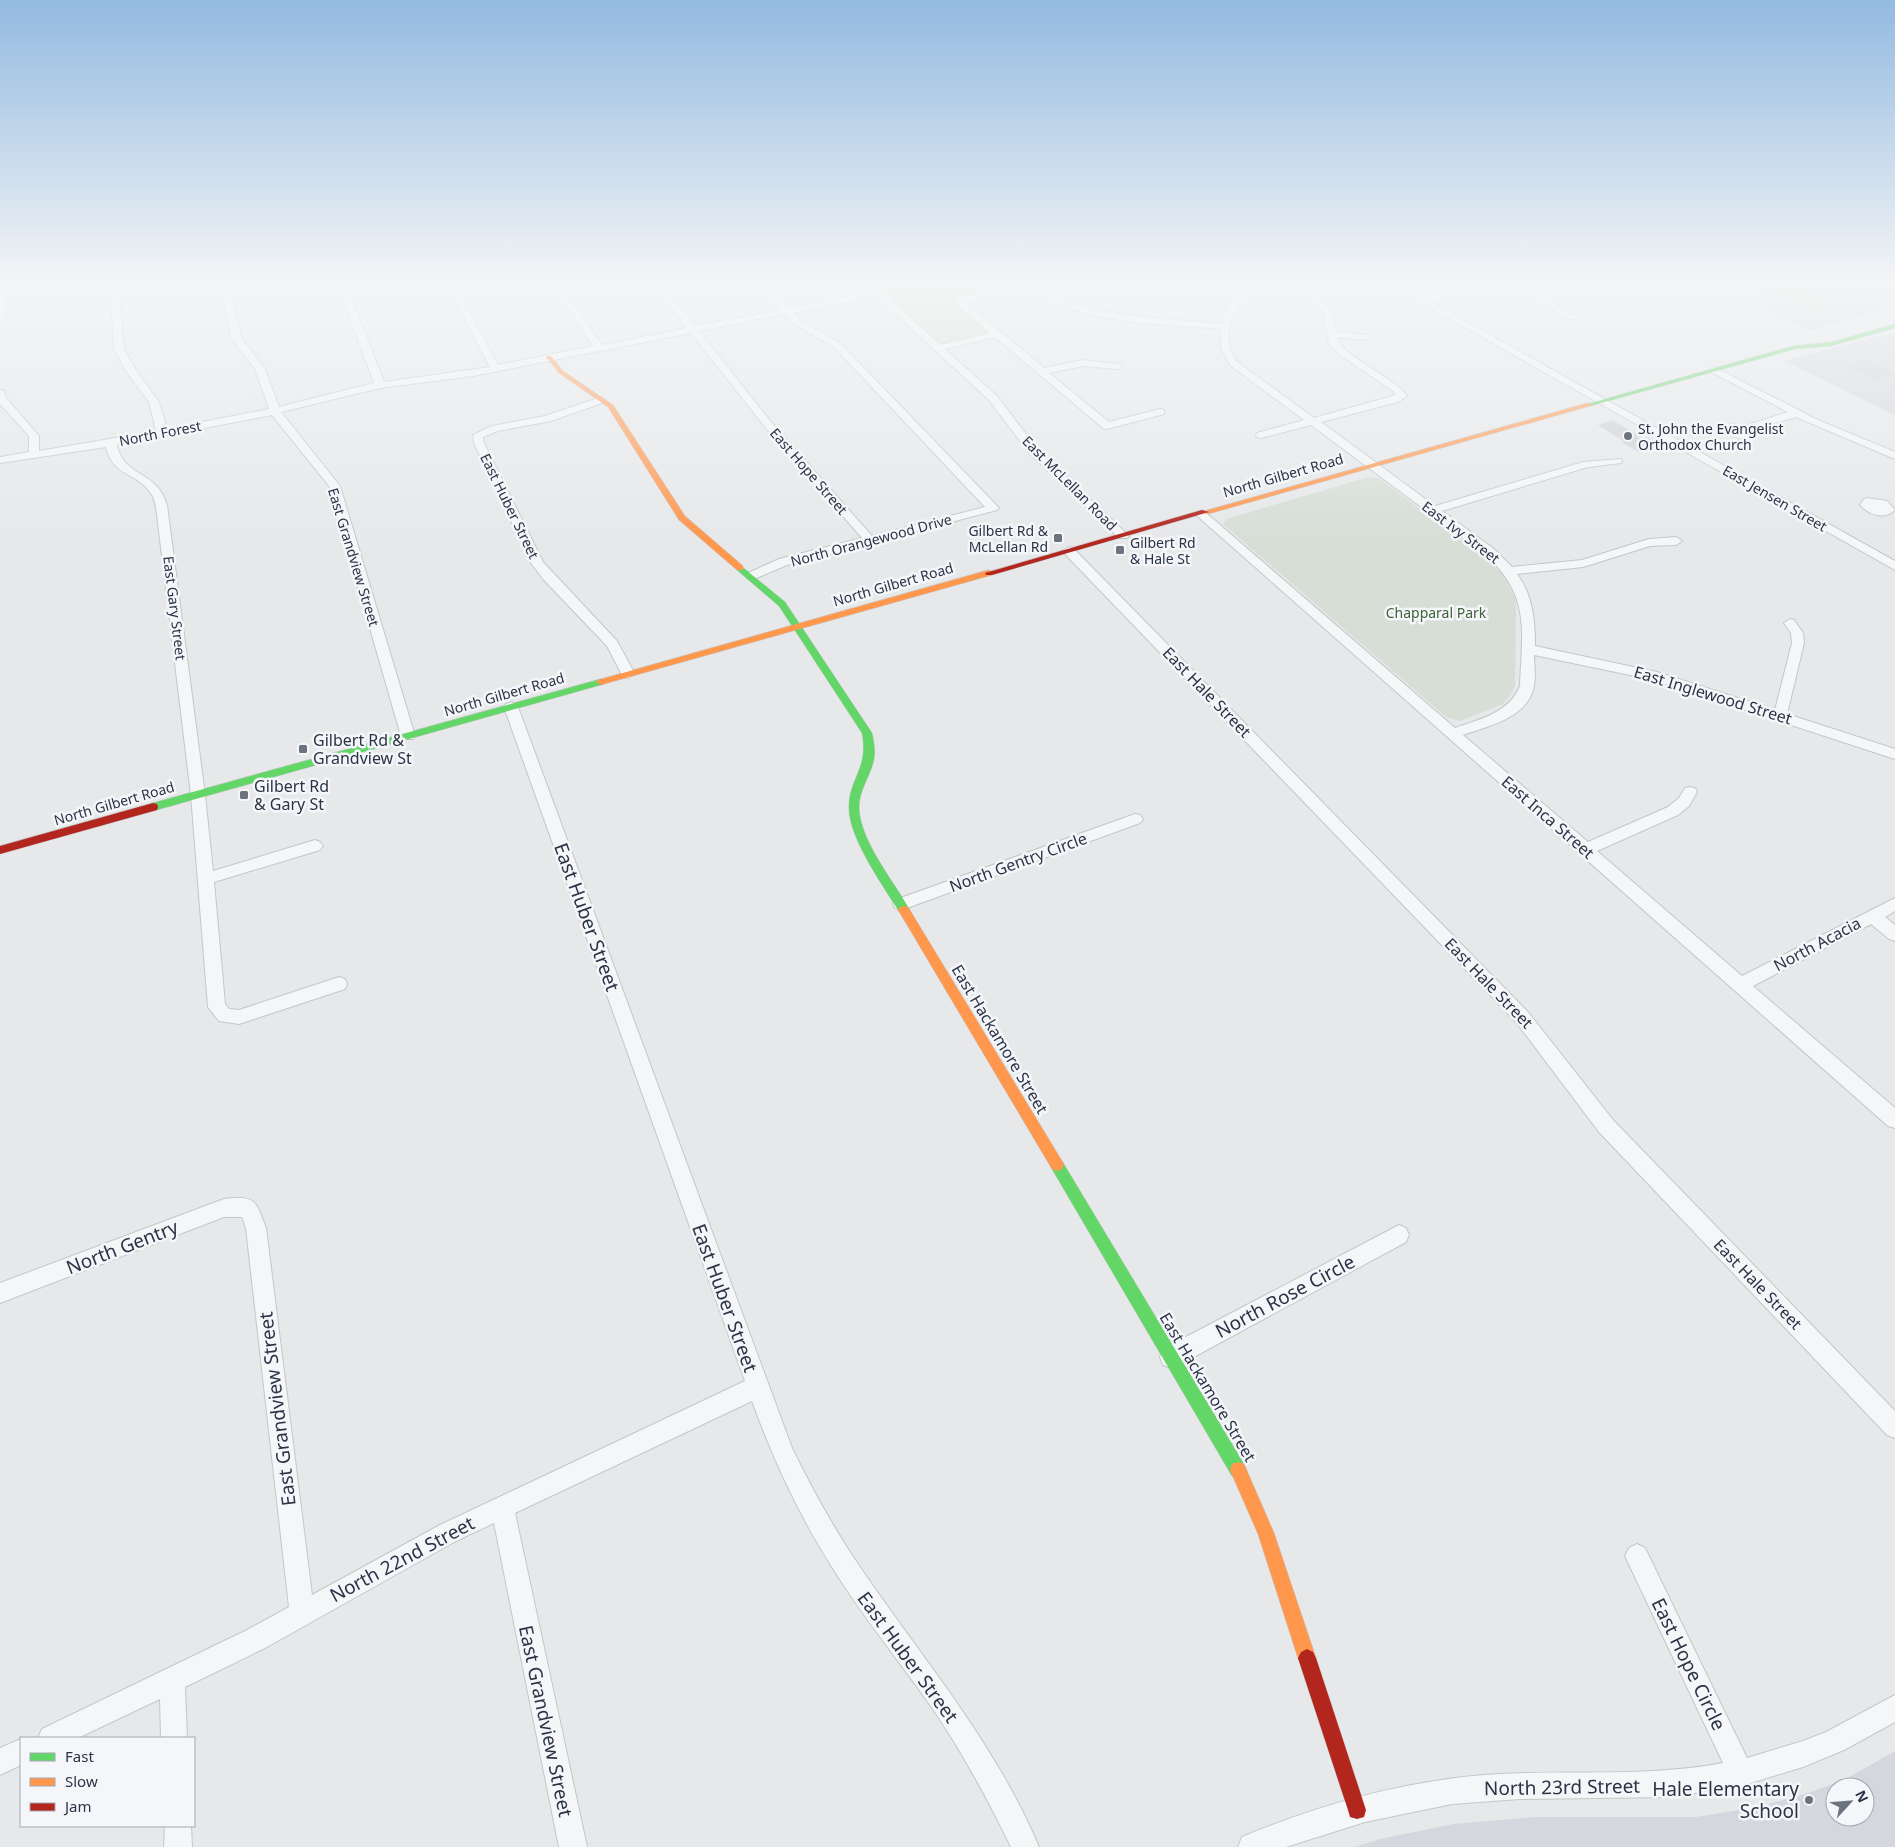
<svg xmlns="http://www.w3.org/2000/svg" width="1895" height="1847" viewBox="0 0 1895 1847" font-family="'Noto Sans',sans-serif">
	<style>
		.built { fill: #d4d7dd; fill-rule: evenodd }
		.green { fill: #d6ded6 }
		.building { fill: #ced0d3 }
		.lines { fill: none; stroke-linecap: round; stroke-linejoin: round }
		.street-casing { stroke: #c4c6c8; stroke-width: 2 }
		.fast-casing { stroke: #c4c6c8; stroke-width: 1 }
		.slow-casing { stroke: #c4c6c8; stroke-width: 1 }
		.jam-casing { stroke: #c4c6c8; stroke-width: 1 }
		.street { fill: #f5f6f7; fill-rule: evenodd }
		.fast { fill: #63d668; fill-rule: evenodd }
		.slow { fill: #ff974d; fill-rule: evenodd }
		.jam { fill: #b3261e; fill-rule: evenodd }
		.poi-dot { fill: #6c737f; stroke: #f4f6f9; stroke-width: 2 }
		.labels { text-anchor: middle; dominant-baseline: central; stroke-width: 5; stroke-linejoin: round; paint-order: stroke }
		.far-poi-label { font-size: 14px; fill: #2b3445; stroke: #f4f6f9; text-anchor: start }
		.far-street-label { font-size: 14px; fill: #2b3445; stroke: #f4f6f9 }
		.far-park-label { font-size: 14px; fill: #3f6138; stroke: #f4f6f9 }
		.street-label { font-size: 16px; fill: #2b3445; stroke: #f4f6f9 }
		.poi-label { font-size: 16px; fill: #2b3445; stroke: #f4f6f9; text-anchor: start }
		.near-street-label { font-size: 19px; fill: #2b3445; stroke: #f4f6f9 }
		.near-poi-label { font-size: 19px; fill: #2b3445; stroke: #f4f6f9; text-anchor: end }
	</style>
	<rect width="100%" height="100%" fill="#e6e8ea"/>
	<!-- built -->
	<path class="built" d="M1793 284H1895V306L1811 331 1741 299Z
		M1895 333V415L1784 361 1838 346Z
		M1895 1751V1847H1355L1380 1839 1454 1824 1477 1822 1534 1817H1695L1758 1807 1808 1793 1846 1779ZM1835 1787H1865V1817H1835Z"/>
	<!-- green -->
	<path class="green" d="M923 284H990L999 292 959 301 997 334 937 348 878 293Z
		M1793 290 1828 305 1811 310 1776 294Z
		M1369 477 1380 479 1480 554 1502 574 1516 600 1515 686 1510 695 1503 704 1460 721 1446 717 1223 524 1226 519Z"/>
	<!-- building -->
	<path class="building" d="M1791 284H1853V288L1837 292 1852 299 1835 303Z
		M1865 359 1895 373V374L1875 380 1850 368 1854 367 1848 364Z
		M1612 420 1643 438 1647 437 1661 445 1639 452 1621 442 1624 441 1598 425Z"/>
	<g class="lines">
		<defs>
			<path id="street" d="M0 284H6L5 321 0 324Z
				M110 284H118L124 349 136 370 159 402 167 429 269 409 255 369 232 339 220 284H228L242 339 265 369 279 407 374 383 337 284H346L384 382 490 367 454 299 443 284H452L462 298 498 365 593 346 551 284H560L602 345 687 328 654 284H663L695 326 780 310 756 284H765L788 308 871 292 866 286 873 284 940 345 990 333 955 303V299L1022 284H1040L1051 293 1068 302 1102 311 1144 317 1222 324C1227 295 1253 284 1280 284 1272 290 1260 291 1251 296 1228 308 1223 340 1236 361L1314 418 1396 395 1393 391 1340 355 1329 344 1323 312 1315 303 1286 284H1297L1321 299 1332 311 1336 332 1369 335 1371 337 1366 340 1337 337C1342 357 1393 376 1407 396L1398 402 1321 422 1435 506 1583 462 1621 459 1622 461 1621 463 1588 467 1442 511 1494 549 1512 567 1582 560 1649 539 1676 537 1682 541 1676 545 1650 546 1583 567 1517 574C1533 596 1535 620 1535 646L1657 672 1775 710 1792 643 1791 633 1784 623 1790 619 1794 620 1803 633 1804 643 1787 714 1895 749V759L1654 680 1534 655C1534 664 1536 676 1534 686 1528 718 1489 726 1463 735L1588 842 1668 807 1679 798 1685 788 1690 787 1695 788 1697 792 1689 806 1678 815 1597 851 1742 976 1895 898V911L1885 917 1895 925V941L1889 939 1871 924 1753 986 1895 1108V1128L1888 1126 1195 514 1201 511 1205 512 1455 728C1480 719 1509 713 1520 686 1522 630 1531 597 1486 555L1311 425 1261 438 1257 437 1256 435 1257 433 1304 420 1230 365 1221 348 1220 329C1157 323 1085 326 1031 288L965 302 1044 368 1083 360 1121 364V368L1118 369 1083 366 1049 373 1109 422 1160 409 1164 410V414L1107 429 1103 428 995 337 945 349 997 396 1038 450 1127 534 1129 536 1127 538H1119L1030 454 989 400 876 296 793 313 800 320 840 343 999 508 997 510 787 565 752 580 748 579 746 576 748 573 779 559 862 538 765 427 691 333 473 376 380 388 281 412 340 486 415 736 413 739H403L401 736 329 486 272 415 117 445C123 477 157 470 167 505L205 795 213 871 315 840 320 842 323 846 320 850 214 882 225 1004 229 1009 239 1010 339 977 345 979 347 984 345 989 239 1024 219 1021 208 1007 191 795 157 515C156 507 155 498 150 492 136 472 112 476 106 447L0 463V457L29 452V436L0 404V390L4 391 6 398 39 436V451L156 431 149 402 126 371 114 349ZM784 314 794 324 834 347 985 507 872 536 772 423 699 331Z
				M1388 284H1399L1424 298 1483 284H1500L1431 302 1895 561V570Z
				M1506 284H1517L1578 317 1576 319H1570Z
				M1622 284H1634L1655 296 1651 299 1648 298Z
				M1714 367 1818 420 1895 452V459L1796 417 1754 429 1757 433C1748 443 1733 439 1725 429L1730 424 1748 425 1788 412 1711 372 1709 370Z
				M601 397 606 400 605 402 551 421 498 431 483 437 484 443 543 562 617 641 635 674 628 678 623 677 607 646 543 579 531 563 474 443 473 435 492 426 545 416Z
				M1868 498 1887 501 1895 510C1885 520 1869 515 1860 505L1864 499Z
				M1069 547 1073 548 1528 1012 1613 1120 1895 1411V1438L1887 1435 1599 1132 1516 1022 1065 554 1063 551Z
				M511 702 516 704 518 707 792 1448C813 1491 835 1531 862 1570 925 1662 995 1743 1039 1847H1011C989 1802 965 1757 937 1715 903 1665 864 1619 832 1567 799 1515 773 1459 752 1401L515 1513 587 1847H559L494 1523 456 1541 265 1648 185 1687 187 1738H161L160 1699 78 1738H38L42 1729 247 1630 289 1607 246 1228 242 1217H224L0 1303V1283L224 1199C256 1196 255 1199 266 1228L312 1595 440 1525 745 1381 504 707 506 704Z
				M1135 814 1140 815 1143 819 1140 823 907 908 901 910 895 908 893 904 895 900Z
				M1399 1225 1406 1228 1409 1235 1406 1242 1179 1365 1171 1368 1163 1365 1160 1357 1163 1349Z
				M1637 1544 1645 1548 1747 1758 1803 1741 1826 1732 1895 1695V1722L1844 1750 1803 1767 1741 1786 1668 1797 1520 1799 1452 1804 1365 1822 1286 1847H1238L1242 1837C1324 1803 1410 1779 1499 1774 1574 1770 1648 1777 1723 1763L1625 1556 1629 1548Z
				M21 1739V1765L0 1775V1748Z
				M165 1826H191L192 1847H164Z"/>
			<path id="fast" d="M1895 324V328L1831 346 1795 349 1590 406 1584 405 1793 346 1831 342Z
				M740 565 785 602 872 733C874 743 876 753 873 763 869 778 859 791 859 807 859 839 894 882 910 910L908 913H900C884 887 848 837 849 807 849 778 869 769 862 733L779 606 737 570 736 568Z
				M601 679 604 680V684L153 811 148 807 153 803Z
				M1057 1159 1062 1161 1244 1464 1246 1470 1244 1476 1238 1478 1232 1476 1052 1169 1050 1165 1052 1161Z"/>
			<path id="slow" d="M547 356H551L563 371 613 405 685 516 743 566V570H737L679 520 608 407 559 373 546 357Z
				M1588 403 1592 405 1590 406 1208 514 1201 512Z
				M989 570 993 573 992 575 604 684 601 685 596 682 598 680Z
				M904 906 908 907 1062 1161 1064 1165 1062 1169 1057 1171 1052 1169 900 913 898 910 900 907Z
				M1238 1462 1244 1464 1274 1533 1316 1658 1313 1664 1307 1667 1301 1664 1298 1658 1258 1534 1230 1470 1232 1464Z"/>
			<path id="jam" d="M1202 510 1209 512 992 575H986L985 573Z
				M153 803 157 804 158 807 157 810 0 854V846Z
				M1307 1649 1313 1652 1316 1658 1366 1810 1364 1817 1357 1819 1350 1817 1348 1810 1298 1658 1301 1652Z"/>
		</defs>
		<!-- street casing -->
		<use href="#street" class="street-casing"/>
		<!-- fast casing -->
		<use href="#fast" class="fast-casing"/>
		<!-- slow casing -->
		<use href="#slow" class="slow-casing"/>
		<!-- jam casing -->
		<use href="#jam" class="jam-casing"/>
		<!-- street -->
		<use href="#street" class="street"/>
		<!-- fast -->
		<use href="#fast" class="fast"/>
		<!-- slow -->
		<use href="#slow" class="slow"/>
		<!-- jam -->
		<use href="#jam" class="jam"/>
	</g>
	<!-- sky -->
	<linearGradient id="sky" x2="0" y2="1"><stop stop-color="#93bae0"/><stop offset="0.52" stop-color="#f4f5f6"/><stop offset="1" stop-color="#f4f5f6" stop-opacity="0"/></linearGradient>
	<rect width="1895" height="543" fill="url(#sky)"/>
	<!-- markers -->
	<g class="poi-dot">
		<circle cx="1628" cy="436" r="5"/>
		<rect x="1053" y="533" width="10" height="10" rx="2.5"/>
		<rect x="1115" y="545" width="10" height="10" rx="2.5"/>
		<rect x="298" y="744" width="10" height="10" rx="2.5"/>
		<rect x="239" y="790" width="10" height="10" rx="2.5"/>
		<circle cx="1809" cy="1800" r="5"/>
	</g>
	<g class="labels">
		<!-- far-poi labels -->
		<g class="far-poi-label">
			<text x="1638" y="428">St. John the Evangelist<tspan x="1638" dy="16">Orthodox Church</tspan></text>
			<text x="1048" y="530" text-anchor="end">Gilbert Rd &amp;<tspan x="1048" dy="16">McLellan Rd</tspan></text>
			<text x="1130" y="542">Gilbert Rd<tspan x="1130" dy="16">&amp; Hale St</tspan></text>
		</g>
		<!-- far-street labels -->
		<g class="far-street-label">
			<text transform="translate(160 433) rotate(-11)">North Forest</text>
			<text transform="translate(809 471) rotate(49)">East Hope Street</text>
			<text transform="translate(1283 475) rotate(-16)">North Gilbert Road</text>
			<text transform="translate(1070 483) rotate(45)">East McLellan Road</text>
			<text transform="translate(1775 498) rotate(30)">East Jensen Street</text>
			<text transform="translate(510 506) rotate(64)">East Huber Street</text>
			<text transform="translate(1461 532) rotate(37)">East Ivy Street</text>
			<text transform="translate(871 540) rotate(-15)">North Orangewood Drive</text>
			<text transform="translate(354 557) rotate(73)">East Grandview Street</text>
			<text transform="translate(893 584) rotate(-16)">North Gilbert Road</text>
			<text transform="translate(175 608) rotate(83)">East Gary Street</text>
			<text transform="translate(504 694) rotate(-16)">North Gilbert Road</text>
			<text transform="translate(114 803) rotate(-16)">North Gilbert Road</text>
		</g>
		<!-- far-park labels -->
		<g class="far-park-label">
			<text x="1436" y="612">Chapparal Park</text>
		</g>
		<!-- street labels -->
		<g class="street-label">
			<text transform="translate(1207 692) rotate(46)">East Hale Street</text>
			<text transform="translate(1713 695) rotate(17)">East Inglewood Street</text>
			<text transform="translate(1548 817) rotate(41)">East Inca Street</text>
			<text transform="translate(1018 862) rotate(-20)">North Gentry Circle</text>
			<text transform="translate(1817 944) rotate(-28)">North Acacia</text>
			<text transform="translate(1489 983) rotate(46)">East Hale Street</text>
			<text transform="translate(1000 1039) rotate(59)">East Hackamore Street</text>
			<text transform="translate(1758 1284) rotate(46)">East Hale Street</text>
			<text transform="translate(1208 1387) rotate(59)">East Hackamore Street</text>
		</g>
		<!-- poi labels -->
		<g class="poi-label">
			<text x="313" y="740">Gilbert Rd &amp;<tspan x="313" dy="18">Grandview St</tspan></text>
			<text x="254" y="786">Gilbert Rd<tspan x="254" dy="18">&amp; Gary St</tspan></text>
		</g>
		<!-- near-street labels -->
		<g class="near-street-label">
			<text transform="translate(587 917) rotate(70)">East Huber Street</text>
			<text transform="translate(122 1247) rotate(-21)">North Gentry</text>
			<text transform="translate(1285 1296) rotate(-28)">North Rose Circle</text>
			<text transform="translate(725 1298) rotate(70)">East Huber Street</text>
			<text transform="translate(277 1409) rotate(-97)">East Grandview Street</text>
			<text transform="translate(402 1559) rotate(-28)">North 22nd Street</text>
			<text transform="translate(908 1657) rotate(54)">East Huber Street</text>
			<text transform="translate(1689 1664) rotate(64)">East Hope Circle</text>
			<text transform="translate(546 1721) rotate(78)">East Grandview Street</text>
			<text transform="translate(1562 1787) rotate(-1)">North 23rd Street</text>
		</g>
		<!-- near-poi labels -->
		<g class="near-poi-label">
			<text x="1799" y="1789">Hale Elementary<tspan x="1799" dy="22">School</tspan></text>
		</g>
	</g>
	<!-- legend -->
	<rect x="20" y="1737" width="175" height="90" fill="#f4f6f9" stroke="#a4a8b1"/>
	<rect x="30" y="1753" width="25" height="8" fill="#63d668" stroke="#a4a8b1"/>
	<text x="65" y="1762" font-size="15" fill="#2b3445">Fast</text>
	<rect x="30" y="1778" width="25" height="8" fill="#ff974d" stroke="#a4a8b1"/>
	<text x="65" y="1787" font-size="15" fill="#2b3445">Slow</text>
	<rect x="30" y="1803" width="25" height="8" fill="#b3261e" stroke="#a4a8b1"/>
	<text x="65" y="1812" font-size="15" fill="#2b3445">Jam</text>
	<!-- north arrow -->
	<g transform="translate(1850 1802) rotate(64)"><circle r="24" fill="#f4f6f9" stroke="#a4a8b1"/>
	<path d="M0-4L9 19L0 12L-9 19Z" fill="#6c737f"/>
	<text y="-8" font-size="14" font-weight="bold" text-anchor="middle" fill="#2b3445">N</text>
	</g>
</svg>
